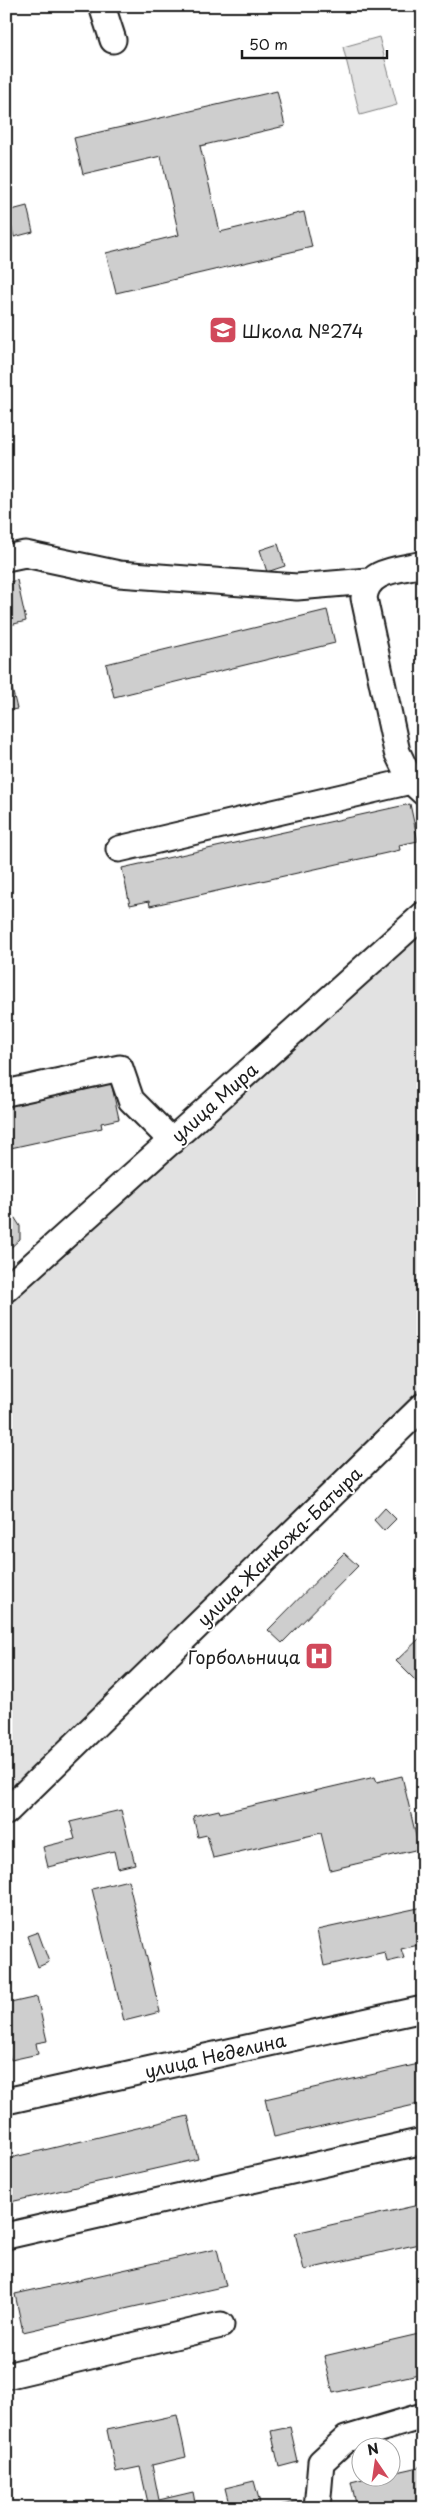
<svg xmlns="http://www.w3.org/2000/svg" width="429" height="2514" viewBox="0 0 429 2514" font-family="'Playpen Sans',sans-serif">
	<style>
		.green { fill: #e2e2e2; stroke: #7f7f7f }
		.building { fill: #cecece; stroke: #1c1c1c }
		.lines { fill: none; stroke-linecap: round; stroke-linejoin: round }
		.minor-casing { stroke: #1c1c1c; stroke-width: 29 }
		.minor { stroke: #fff; stroke-width: 25 }
		.labels { text-anchor: middle; dominant-baseline: central; stroke-width: 4; stroke-linejoin: round; paint-order: stroke }
		.poi-label { font-size: 18px; fill: #1c1c1c; stroke: #fff; text-anchor: start }
		.street-label { font-size: 18px; fill: #1c1c1c; stroke: #fff }
	</style>
	<rect width="100%" height="100%" fill="#fff"/>
	<filter id="ink" filterUnits="userSpaceOnUse"><feTurbulence type="fractalNoise" baseFrequency=".02" numOctaves="2"/><feDisplacementMap in="SourceGraphic" scale="10" xChannelSelector="R" yChannelSelector="G"/><feConvolveMatrix kernelMatrix="1 2 1 2 8 2 1 2 1" color-interpolation-filters="sRGB"/></filter>
	<g filter="url(#ink)">
		<!-- green -->
		<path class="green" d="M379 37 397 105 360 115 343 47Z
			M423 929V1386L6 1794V1307Z"/>
		<!-- building -->
		<path class="building" d="M277 91 285 126 200 146 220 232 304 212 312 247 116 293 106 253 179 235 161 156 83 174 74 138Z
			M27 206 33 232 14 237 8 211Z
			M278 544 285 566 267 572 260 550Z
			M17 580 26 621 6 626V583Z
			M327 610 335 643 114 697 106 664Z
			M10 680 17 709 6 711V681Z
			M410 804 418 841 399 845 400 850 150 906 149 901 130 905 122 868Z
			M111 1082 119 1119 101 1123 102 1128 6 1149V1105Z
			M6 1204 20 1226V1239L6 1252Z
			M385 1508 396 1519 384 1531 374 1520Z
			M344 1553 358 1566 282 1643 268 1630Z
			M423 1635V1688L396 1661Z
			M402 1776 419 1849 330 1870 321 1833 213 1858 207 1835 198 1837 193 1816 219 1810 220 1813 375 1777 377 1782Z
			M121 1810 135 1864 118 1868 114 1851 48 1867 43 1847 75 1839 70 1822Z
			M128 1880 160 2012 124 2021 92 1889Z
			M423 1907V1944L401 1949 404 1958 387 1962 385 1952 324 1966 317 1930Z
			M38 1932 49 1962 38 1967 27 1936Z
			M37 1997 47 2041 36 2043 38 2054 11 2060 6 2049V2004Z
			M423 2063V2103L274 2137 265 2099Z
			M188 2116 198 2159 6 2203V2159Z
			M423 2204V2243L304 2270 295 2233Z
			M217 2249 226 2286 23 2332 15 2294Z
			M423 2333V2373L333 2393 324 2356Z
			M177 2415 186 2457 152 2465 159 2500 193 2492 196 2508H126L148 2503 140 2467 116 2472 107 2430Z
			M290 2427 298 2462 279 2467 271 2431Z
			M423 2466V2505L411 2508H357L351 2482 375 2476H392V2473Z
			M254 2481 260 2503 230 2508 225 2488Z
			M300 2501 302 2508H282V2505Z"/>
		<g class="lines">
			<defs>
				<path id="minor" d="M102 6 113 40
					M6 558 25 554 119 574 297 587 368 581
					M423 564C399 570 367 569 364 598L397 752 411 781 423 792
					M119 849 411 781
					M6 1093 120 1068 131 1100 172 1141
					M6 1289 423 915
					M6 1812 423 1406
					M6 2101 423 2009
					M6 2236 423 2141
					M6 2376 221 2325
					M317 2508 321 2462 346 2439 423 2416"/>
			</defs>
			<!-- minor casing -->
			<use href="#minor" class="minor-casing"/>
			<!-- minor -->
			<use href="#minor" class="minor"/>
		</g>
	</g>
	<!-- icons -->
	<defs>
		<symbol id="school-square" viewBox="-11 -11 22 22"><rect x="-9" y="-9" width="18" height="18" rx="4" fill="#d1495b" stroke="#fff"/><path d="M0-5L7-2L0 1L-7-2ZM-4 1L0 2.5L4 1V4Q0 6-4 4Z" fill="#fff"/></symbol>
		<symbol id="hospital-square" viewBox="-11 -11 22 22"><rect x="-9" y="-9" width="18" height="18" rx="4" fill="#d1495b" stroke="#fff"/><path d="M-5-5h3v3.5h4V-5h3V5h-3V1.5h-4V5h-3Z" fill="#fff"/></symbol>
	</defs>
	<g fill-rule="evenodd">
		<use href="#school-square" x="207" y="314" width="32" height="32"/>
		<use href="#hospital-square" x="303" y="1640" width="32" height="32"/>
	</g>
	<g class="labels">
		<!-- poi labels -->
		<g class="poi-label">
			<text x="242" y="330">Школа №274</text>
			<text x="300" y="1656" text-anchor="end">Горбольница</text>
		</g>
		<!-- street labels -->
		<g class="street-label">
			<text transform="translate(214 1102) rotate(-42)">улица Мира</text>
			<text transform="translate(279 1546) rotate(-44)">улица Жанкожа-Батыра</text>
			<text transform="translate(215 2055) rotate(-13)">улица Неделина</text>
		</g>
	</g>
	<!-- margin -->
	<rect width="429" height="2514" fill="none" stroke="#fff" stroke-width="25"/>
	<rect x="12" y="12" width="404" height="2489" fill="none" stroke="#1c1c1c" stroke-width="2" filter="url(#ink)"/>
	<!-- north arrow -->
	<g transform="translate(376 2462) rotate(347)"><circle r="24" fill="#ffffff" stroke="#a4a4a4"/>
	<path d="M0-4L9 19L0 12L-9 19Z" fill="#d1495b"/>
	<text y="-8" font-size="14" font-weight="bold" text-anchor="middle" fill="#1c1c1c">N</text>
	</g>
	<!-- scale -->
	<path d="M242 50v8h145v-8" fill="none" stroke="#1c1c1c" stroke-width="2.5"/>
	<text x="249" y="50" font-size="15" fill="#1c1c1c" stroke="#ffffff" stroke-width="4" paint-order="stroke">50 m</text>
</svg>
